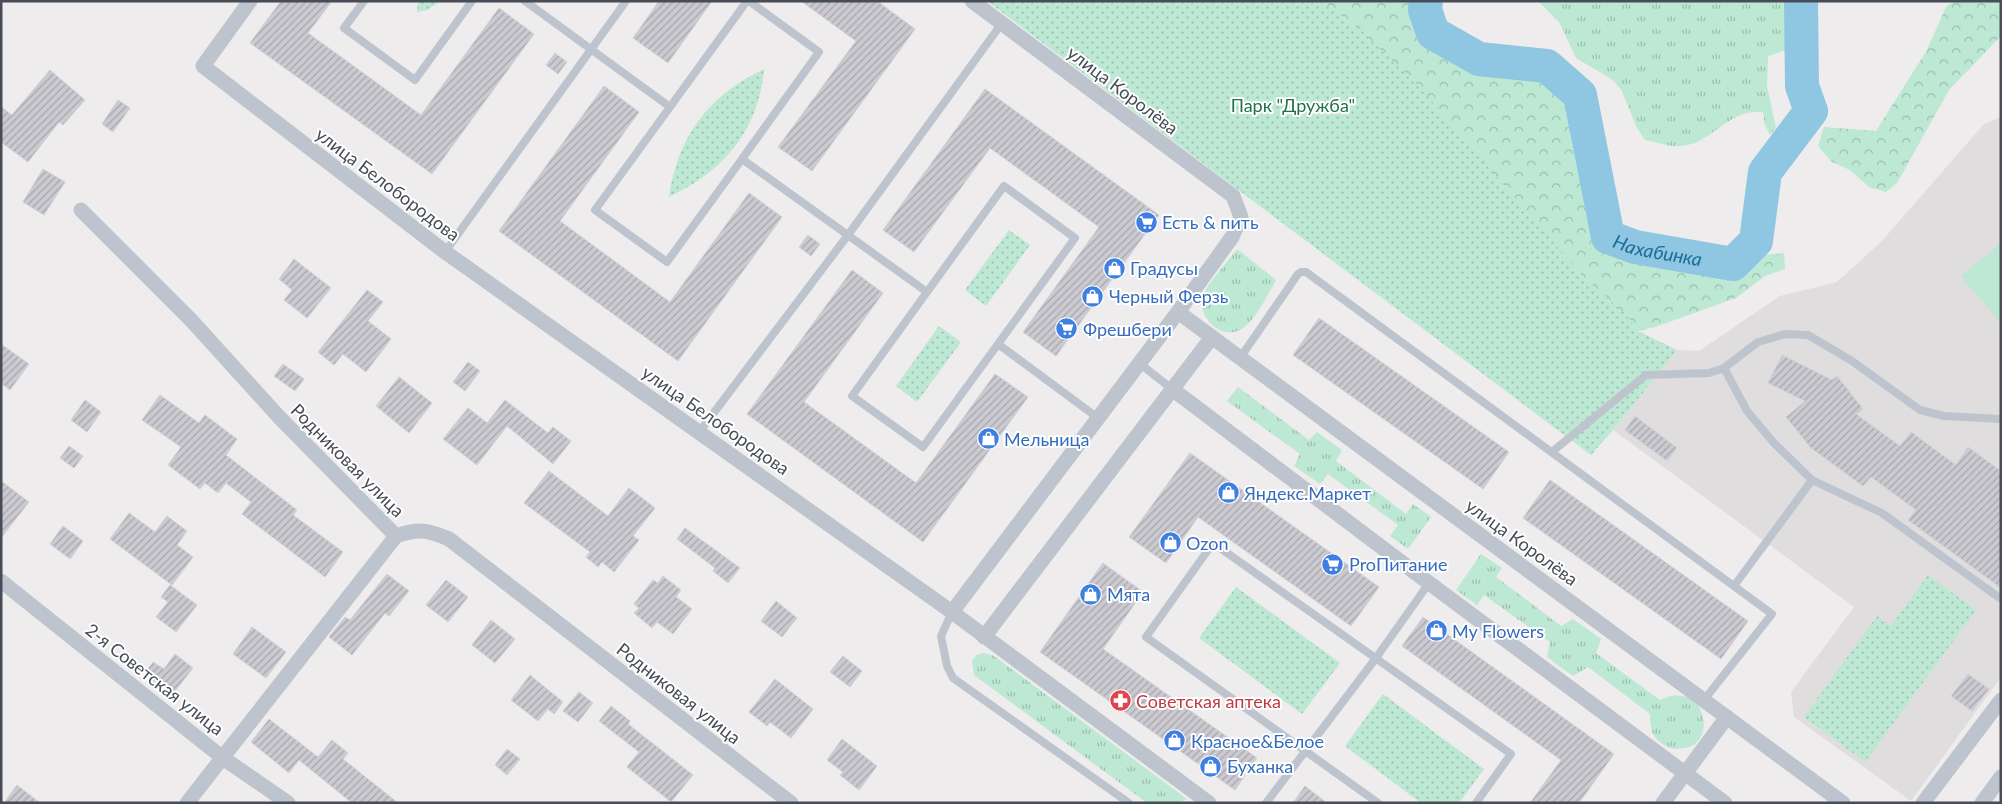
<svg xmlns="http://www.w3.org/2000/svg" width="2002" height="804" viewBox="0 0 2002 804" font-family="Lato,sans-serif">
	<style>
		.education { fill: #dfdddd }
		.grass { fill: url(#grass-tufts) }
		.forest { fill: url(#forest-crowns) }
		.park { fill: url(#park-dots) }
		.pitch { fill: #bde8d3 }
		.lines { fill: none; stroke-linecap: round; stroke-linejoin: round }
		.river { stroke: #8fc6e1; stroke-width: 34 }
		.building { fill: url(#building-hatch); stroke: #d0d1d7 }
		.lane { stroke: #bec4cd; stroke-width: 8 }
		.street { stroke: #bec4cd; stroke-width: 15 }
		.labels { text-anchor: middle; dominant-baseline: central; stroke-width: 4; stroke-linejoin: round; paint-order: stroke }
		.street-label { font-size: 18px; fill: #464d57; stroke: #fff }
		.park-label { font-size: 18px; fill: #206f50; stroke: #fff }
		.shop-label { font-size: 18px; fill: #366cbe; stroke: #fff; text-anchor: start }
		.health-label { font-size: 18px; fill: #be3a42; stroke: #fff; text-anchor: start }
		.water-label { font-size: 19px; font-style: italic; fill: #1b6d95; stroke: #fff }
	</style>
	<defs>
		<pattern id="grass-tufts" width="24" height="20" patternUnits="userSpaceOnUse" patternTransform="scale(1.25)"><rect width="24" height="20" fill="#bde8d3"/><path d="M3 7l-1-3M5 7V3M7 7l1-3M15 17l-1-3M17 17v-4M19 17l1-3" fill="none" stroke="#9bbeae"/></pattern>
		<pattern id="forest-crowns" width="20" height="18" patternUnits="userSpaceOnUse" patternTransform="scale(1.25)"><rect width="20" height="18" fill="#bde8d3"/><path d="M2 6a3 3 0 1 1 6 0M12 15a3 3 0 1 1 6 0" fill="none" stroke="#9bbeae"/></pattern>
		<pattern id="park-dots" width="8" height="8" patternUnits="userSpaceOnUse" patternTransform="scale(1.25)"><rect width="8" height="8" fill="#bde8d3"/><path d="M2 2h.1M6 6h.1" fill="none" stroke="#9bbeae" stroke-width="1.8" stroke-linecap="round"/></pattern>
		<pattern id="building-hatch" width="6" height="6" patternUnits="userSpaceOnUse" patternTransform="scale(1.25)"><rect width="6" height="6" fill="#cacad0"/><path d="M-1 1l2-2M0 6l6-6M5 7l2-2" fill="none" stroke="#a6a6ac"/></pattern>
	</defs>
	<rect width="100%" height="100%" fill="#eeecec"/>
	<!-- education -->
	<path class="education" d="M2001 117V677L1911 801 1794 717 1791 692 1854 607 1613 430 1677 350 1699 351 1780 296 1837 282 1881 242 1984 124Z"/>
	<!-- grass -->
	<path class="grass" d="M1538 1H1789C1783 19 1789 31 1787 50L1768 56 1767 86 1776 128 1770 135 1765 125 1763 112C1728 108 1712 144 1681 146 1670 147 1656 142 1645 140L1637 128 1622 91 1613 80 1576 58 1559 22Z
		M1237 249 1276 280C1267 296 1256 321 1240 330 1219 341 1194 313 1204 293 1212 278 1227 263 1237 249Z
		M1238 387 1309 440 1317 432 1342 450 1336 461 1406 514 1413 504 1431 517 1408 549 1390 536 1398 525 1328 474 1320 484 1294 466 1300 454 1227 401Z
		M1481 554 1502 568 1496 577 1561 626 1573 619 1601 639 1596 653 1660 700C1707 678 1718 744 1684 748 1676 749 1673 750 1666 746 1652 738 1650 729 1650 714L1588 667 1573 676 1547 657 1550 642 1484 595 1477 605 1456 590Z
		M984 653 994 656 1187 799 1178 803H1147L974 675 972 660 977 655Z"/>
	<!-- forest -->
	<path class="forest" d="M1320 1H1422L1420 4 1418 25 1432 42 1471 64H1491L1534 76 1554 87 1577 123 1586 166 1601 211 1602 232 1618 247 1638 255H1660L1729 249 1763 255 1784 253 1785 269 1765 276 1736 298 1655 327 1638 331 1626 314 1585 279 1362 31Z
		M1954 1H2001V36L1949 90 1897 183 1886 192 1869 187 1850 170 1832 162 1818 146 1824 127 1876 131 1927 50 1946 7Z"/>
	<!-- park -->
	<path class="park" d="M418 1H441L427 10 417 12Z
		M987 1H1320L1362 31 1420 88 1585 279 1626 314 1638 331 1677 350 1613 430 1591 455Z
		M764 69C759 130 723 172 669 197 678 136 708 96 764 69Z
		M1009 230 1030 245 986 306 965 290Z
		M939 326 961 342 917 402 896 386Z
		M1928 575 1976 610 1865 762 1804 717 1877 616 1891 626Z
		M1236 587 1340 663 1302 714 1199 638Z
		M1383 694 1484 769 1459 803H1421L1345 746Z"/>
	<!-- pitch -->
	<path class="pitch" d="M2001 243V323L1961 276Z"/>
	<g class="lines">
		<!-- river -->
		<path class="river" id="s1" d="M1426 1 1425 10 1433 33 1479 59 1547 66 1580 95 1608 237 1635 247 1733 264 1756 241 1765 172 1811 111 1802 86 1801 1"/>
	</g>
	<!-- building -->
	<path class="building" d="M281 1H332L308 33 421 115 499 8 534 34 432 174 250 43Z
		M659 1H712L668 63 633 38Z
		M801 1H877L915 29 812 171 778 147 856 41Z
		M555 53 567 62 558 74 546 65Z
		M50 70 85 100 63 125 59 122 28 162 1 142V107L12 115Z
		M604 86 639 112 560 221 670 302 749 193 782 217 678 361 499 231Z
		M985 89 1159 215 1056 356 1023 332 1099 227 990 148 914 252 883 230Z
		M118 100 130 108 113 132 102 124Z
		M43 169 65 182 44 215 23 202Z
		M808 235 820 244 811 256 799 247Z
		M294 259 331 288 307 318 284 300 292 290 279 279Z
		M852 270 883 293 804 402 916 483 995 374 1028 397 923 542 747 414Z
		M367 290 383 302 368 321 391 339 366 372 343 354 334 365 318 352Z
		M1319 318 1509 452 1483 489 1293 355Z
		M1 344 29 364 10 390 1 383Z
		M1782 355 1832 380 1837 376 1863 409 1856 414 1900 446 1911 432 1956 465 1968 447 2001 471V588L1908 520 1916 510 1871 477 1863 486 1811 448 1786 417 1805 401 1768 383Z
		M468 362 480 371 465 391 453 382Z
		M283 364 304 379 295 391 274 376Z
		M399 377 432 403 409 433 376 406Z
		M160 395 199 423 205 415 237 439 226 455 297 510 293 515 343 552 325 577 242 514 251 502 226 483 218 493 205 483 200 489 168 465 181 447 142 420Z
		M85 400 101 412 87 432 71 420Z
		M505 400 548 433 553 427 571 441 553 464 507 426 477 465 443 439 468 408 487 423Z
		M1635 416 1677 448 1667 461 1625 430Z
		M69 446 83 456 74 468 60 458Z
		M1190 453 1379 587 1351 626 1198 517 1166 563 1129 537Z
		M549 471 608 516 629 488 655 508 633 536 639 540 614 572 602 562 598 567 586 557 590 552 524 503Z
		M1550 480 1748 621 1721 659 1523 518Z
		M1 481 29 502 1 538Z
		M129 513 155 532 167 516 187 531 177 545 193 557 172 585 110 539Z
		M63 526 83 541 70 559 50 544Z
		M685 528 740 568 728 583 713 571 715 568 677 539Z
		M1103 563 1143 592 1103 649 1257 758 1235 790 1040 652Z
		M387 574 409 591 389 616 385 613 352 655 329 637 345 617 350 620Z
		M663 576 681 590 676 597 692 609 673 634 657 622 652 628 634 613 639 608 634 604 653 580 658 583Z
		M446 580 468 597 448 622 426 605Z
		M170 585 197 605 176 632 156 617 168 602 161 597Z
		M776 601 797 618 782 637 761 621Z
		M1423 617 1614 754 1579 803H1530L1561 760 1402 646Z
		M491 620 515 639 495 663 472 645Z
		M252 627 286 652 266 678 233 654Z
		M175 654 193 668 172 695 144 674 153 662 164 669Z
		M843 656 862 671 850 687 830 672Z
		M1968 674 1989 689 1972 711 1951 696Z
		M530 675 563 702 554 714 548 709 538 721 511 700Z
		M775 679 813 709 791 738 770 722 767 726 749 712Z
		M579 692 593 703 578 722 563 711Z
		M611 706 630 721 628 724 693 775 671 802 627 767 639 752 599 721Z
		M269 719 318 757 332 740 348 753 343 759 398 803H352L299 760 289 773 251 742Z
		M842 739 877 766 859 790 840 775 843 772 827 760Z
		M507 749 520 759 507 775 495 765Z
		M17 785 40 803H4Z
		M1305 786 1327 803H1293Z"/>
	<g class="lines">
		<!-- lane -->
		<path class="lane" d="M364 1 344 28 415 80 472 1
			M525 1 670 107 747 1
			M749 1 819 52 742 159 927 292 1004 186 1075 238 998 344 1098 418
			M670 107 595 210 667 262 742 159
			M445 252 626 1
			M927 292 852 396 923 447 998 344
			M1240 358 1298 274 1301 272H1306L1772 614 1704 700
			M1139 363 1172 389
			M1724 368 1747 411 1774 443 1812 480 1882 513 2001 599
			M700 431 848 235 1002 23
			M1553 451 1646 375 1709 373 1724 368 1758 342 1785 334 1808 335 1852 361 1920 410 1944 416 2001 419
			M1734 586 1812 480
			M952 612 941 636 947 666 953 678 1129 803
			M1266 803 1376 658 1429 583
			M1378 803 1146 637 1213 543 1511 754 1476 803"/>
		<!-- street -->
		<path class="street" d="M250 1 203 66 445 252 952 612 1209 803
			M81 210 191 320 279 417 396 536C419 528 428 530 449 539L791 803
			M1178 312 1843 803
			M1172 389 1429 583 1725 803
			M1 581 223 758 288 803
			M952 612 1178 312 1232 237 1241 217 1233 196 972 1
			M984 637 1212 337
			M187 803 396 536
			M1663 803 1727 717
			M1923 803 2001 700
			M1982 803 2001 777"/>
	</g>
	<!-- icons -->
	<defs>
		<symbol id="supermarket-disc" viewBox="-11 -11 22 22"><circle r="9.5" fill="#3f7fe0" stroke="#fff"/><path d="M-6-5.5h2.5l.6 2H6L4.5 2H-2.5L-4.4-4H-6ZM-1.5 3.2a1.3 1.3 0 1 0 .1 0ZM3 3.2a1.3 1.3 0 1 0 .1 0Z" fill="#fff"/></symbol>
		<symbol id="shop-disc" viewBox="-11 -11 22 22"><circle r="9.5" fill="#3f7fe0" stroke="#fff"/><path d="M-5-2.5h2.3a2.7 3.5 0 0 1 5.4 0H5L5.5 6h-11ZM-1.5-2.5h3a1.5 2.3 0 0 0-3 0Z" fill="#fff"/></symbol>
		<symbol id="pharmacy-disc" viewBox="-11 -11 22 22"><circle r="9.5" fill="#e0444e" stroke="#fff"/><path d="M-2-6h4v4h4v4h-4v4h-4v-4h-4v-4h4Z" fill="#fff"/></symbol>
	</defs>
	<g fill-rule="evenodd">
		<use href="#supermarket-disc" x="1134" y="210" width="25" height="25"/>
		<use href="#shop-disc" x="1102" y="256" width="25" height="25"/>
		<use href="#shop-disc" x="1080" y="284" width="25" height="25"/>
		<use href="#supermarket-disc" x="1054" y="316" width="25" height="25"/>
		<use href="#shop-disc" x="976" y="426" width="25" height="25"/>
		<use href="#shop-disc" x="1216" y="480" width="25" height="25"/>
		<use href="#shop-disc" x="1158" y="530" width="25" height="25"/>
		<use href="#supermarket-disc" x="1320" y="552" width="25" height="25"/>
		<use href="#shop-disc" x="1078" y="582" width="25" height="25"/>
		<use href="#shop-disc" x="1424" y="618" width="25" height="25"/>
		<use href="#pharmacy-disc" x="1108" y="688" width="25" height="25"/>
		<use href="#shop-disc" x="1162" y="728" width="25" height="25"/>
		<use href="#shop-disc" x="1198" y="754" width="25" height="25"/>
	</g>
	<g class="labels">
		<!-- street labels -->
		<g class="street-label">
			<text transform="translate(1123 90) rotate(37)">улица Королёва</text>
			<text transform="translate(388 184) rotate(37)">улица Белобородова</text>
			<text transform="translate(716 420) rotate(35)">улица Белобородова</text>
			<text transform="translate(348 460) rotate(45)">Родниковая улица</text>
			<text transform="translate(1522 542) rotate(36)">улица Королёва</text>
			<text transform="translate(155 679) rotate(38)">2-я Советская улица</text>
			<text transform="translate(679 693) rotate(38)">Родниковая улица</text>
		</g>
		<!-- park labels -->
		<g class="park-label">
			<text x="1293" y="105">Парк "Дружба"</text>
		</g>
		<!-- shop labels -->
		<g class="shop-label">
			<text x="1162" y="222">Есть &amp; пить</text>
			<text x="1130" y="268">Градусы</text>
			<text x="1109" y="296">Черный Ферзь</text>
			<text x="1083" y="329">Фрешбери</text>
			<text x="1004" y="439">Мельница</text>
			<text x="1244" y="493">Яндекс.Маркет</text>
			<text x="1186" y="543">Ozon</text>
			<text x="1349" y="564">ProПитание</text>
			<text x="1107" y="594">Мята</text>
			<text x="1452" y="631">My Flowers</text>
			<text x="1191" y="741">Красное&amp;Белое</text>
			<text x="1227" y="766">Буханка</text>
		</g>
		<!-- health labels -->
		<g class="health-label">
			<text x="1136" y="701">Советская аптека</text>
		</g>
		<!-- water labels -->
		<g class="water-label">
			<text stroke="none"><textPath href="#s1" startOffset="395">Нахабинка</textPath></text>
		</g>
	</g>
	<!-- border -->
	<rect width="2002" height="804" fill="none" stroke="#464d57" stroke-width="5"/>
</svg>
